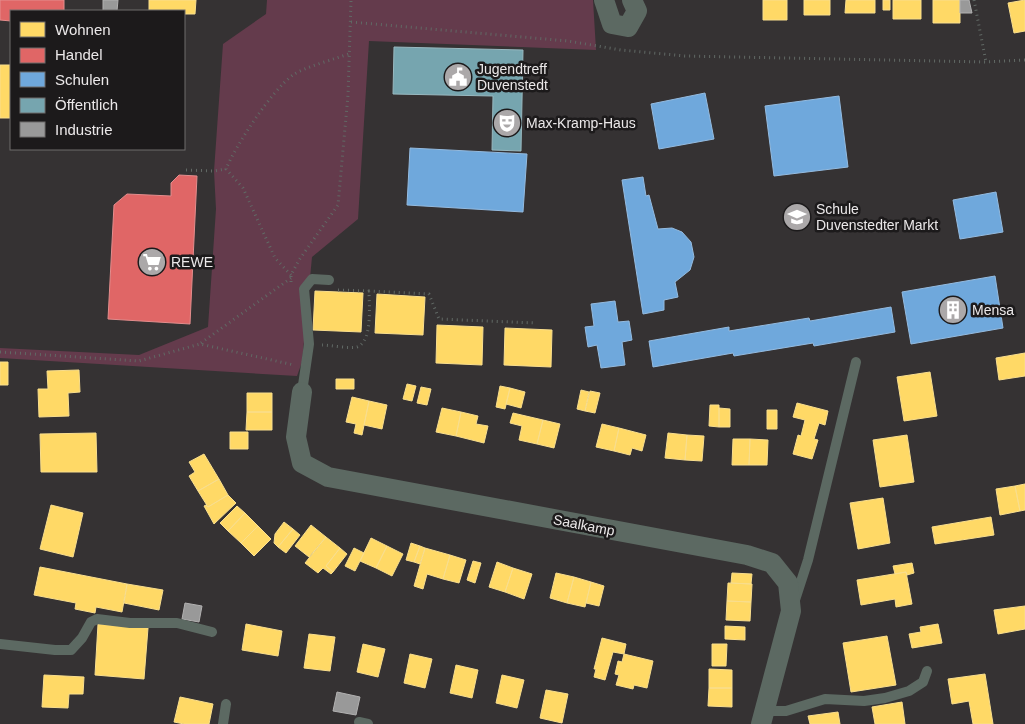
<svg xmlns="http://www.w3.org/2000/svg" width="1025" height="724" viewBox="0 0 1025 724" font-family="Arial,sans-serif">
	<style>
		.green { fill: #643b4c }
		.homes { fill: #ffd966; stroke: #f9de8d }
		.shops { fill: #e06666; stroke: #e38d8d }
		.schools { fill: #6fa8dc; stroke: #94bbe0 }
		.public { fill: #76a5af; stroke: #99b9c0 }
		.industry { fill: #999; stroke: #b2b1b1 }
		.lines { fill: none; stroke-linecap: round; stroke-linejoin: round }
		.path { stroke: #616965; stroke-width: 3; stroke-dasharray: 1 4; stroke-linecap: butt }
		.lane { stroke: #5c6962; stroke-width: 10 }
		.street { stroke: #5c6962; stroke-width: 20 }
		.labels { text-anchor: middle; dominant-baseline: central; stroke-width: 5; stroke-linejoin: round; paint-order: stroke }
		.poi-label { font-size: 14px; fill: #ebe8e9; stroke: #1c1a1b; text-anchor: start }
		.street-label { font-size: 14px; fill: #ebe8e9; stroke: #1c1a1b }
	</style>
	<rect width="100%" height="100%" fill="#353233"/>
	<!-- green -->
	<path class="green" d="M267 0H593L596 50 369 41 358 219 312 257 302 362 297 376 0 358V348L139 355 208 327 216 209 214 171 223 44 266 14Z"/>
	<!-- homes -->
	<path class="homes" d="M149 0H196L195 14H184V11H149Z
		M763 0H787V20H763Z
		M804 0H830V15H804Z
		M846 0H875V13H845Z
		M883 0H890V10H883Z
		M893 0H921V19H893Z
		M933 0H960V23H933Z
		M1025 0V31L1014 33 1008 3Z
		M0 65H11V118H0Z
		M315 291 363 293 361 332 313 330Z
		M377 294 425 297 423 335 375 333Z
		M437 325 483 327 482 365 436 363Z
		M505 328 552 330 551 367 504 365Z
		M1025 353V376L999 380 996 358Z
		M0 362H8V385H0Z
		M79 370 80 392 68 393 69 416 39 417 38 389H48L47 371Z
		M930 372 937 416 904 421 897 377Z
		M336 379H354V389H336Z
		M407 384 416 386 412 401 403 399Z
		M500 386 510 388 505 409 496 407Z
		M421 387 431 389 427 405 417 403Z
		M510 388 525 392 521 408 506 404Z
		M581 390 589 392 585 411 577 409Z
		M590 391 600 393 595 413 585 411Z
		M247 393H272V412H247Z
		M352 397 369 401 362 435 354 433 356 424 346 422Z
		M369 401 387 405 382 429 364 425Z
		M797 403 828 411 825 425 819 423 814 439 818 440 812 459 793 454 798 435 801 436 805 420 793 417Z
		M710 405H719V427L709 426Z
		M442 408 461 412 456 436 436 432Z
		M719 408 730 409V427H719Z
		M767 410H777V429H767Z
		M247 412H272V430H246Z
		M461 412 478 416 476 424 488 426 484 443 456 436Z
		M513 413 543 420 537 444 519 440 522 426 510 423Z
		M543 420 560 424 554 448 537 444Z
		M602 424 619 428 614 451 596 447Z
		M619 428 646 435 642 451 632 448 630 455 614 451Z
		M230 432H248V449H230Z
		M96 433 97 472H41L40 434Z
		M668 433 687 435 685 460 665 458Z
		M687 435 704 436 702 461 685 460Z
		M907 435 914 482 880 487 873 440Z
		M733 439H750L749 465H732Z
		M750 439 768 440 767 465H749Z
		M204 454 219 479 198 491 189 476 195 472 189 462Z
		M219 479 228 495 208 507 198 491Z
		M1025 484V510L1020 511 1015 486Z
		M1015 486 1020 511 1000 515 996 489Z
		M228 495 236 503 214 524 204 506 206 505 208 507Z
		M883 498 890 543 858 549 850 503Z
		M51 505 83 513 73 557 40 549Z
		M237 506 245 513 228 531 220 523Z
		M245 513 258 526 241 543 228 531Z
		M991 517 994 535 935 544 932 527Z
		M284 522 293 529 278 547 274 543 275 534Z
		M311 525 326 537 309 557 295 546Z
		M258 526 271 539 254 556 241 543Z
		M293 529 300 535 286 553 278 547Z
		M326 537 340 548 326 566 333 572 331 574 323 568 318 573 305 563Z
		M371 538 387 546 376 568 360 561Z
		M411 543 420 546 414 562 406 560Z
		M387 546 403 554 392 576 376 568Z
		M420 546 425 548 420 564 414 562Z
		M340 548 347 554 333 572 326 566Z
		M354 548 364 553 355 571 345 566Z
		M425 548 450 555 443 579 427 574 423 589 414 586Z
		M450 555 466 560 459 583 443 579Z
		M473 561 481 563 475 583 467 580Z
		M497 562 513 568 505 592 489 587Z
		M912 563 914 573 907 575 906 572 895 574 893 566Z
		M40 567 127 584 122 612 96 607 95 613 75 609 76 603 34 595Z
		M513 568 532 574 524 599 505 592Z
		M906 572 912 604 896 607 895 599 861 605 857 580Z
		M556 573 574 577 567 603 550 598Z
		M732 573 752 574 751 584 731 583Z
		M574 577 591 582 585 607 567 603Z
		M591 582 604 586 599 606 586 603Z
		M728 583 752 584 751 602 727 601Z
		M127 584 163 590 159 610 124 603Z
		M727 601 751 602 750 621 726 620Z
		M1025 606V629L998 634 994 610Z
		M98 624 148 628 144 679 95 675Z
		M246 624 282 631 278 656 242 650Z
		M938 624 942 643 912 648 909 634 921 632 920 627Z
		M725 626 745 627V640L725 639Z
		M309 634 335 637 330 671 304 668Z
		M887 636 896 685 851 692 843 643Z
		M602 638 626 644 624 654 613 652 605 680 594 677 596 669H594Z
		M363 644 385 649 378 677 357 672Z
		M712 644H727L726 666H712Z
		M410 654 432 659 425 688 404 683Z
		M624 654 653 661 647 688 634 685 633 689 616 685 619 675 615 674 618 661 622 662Z
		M456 665 478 670 472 698 450 693Z
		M709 669 732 670V688H709Z
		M985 674 993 724H973L969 701 952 704 948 679Z
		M44 675 84 677 83 694H69L68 708 42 707Z
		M502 675 524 680 517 708 496 703Z
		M709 688H732V707L708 706Z
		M546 690 568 694 562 723 540 718Z
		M180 697 213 704 209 724H184L174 722Z
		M902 702 905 724H875L872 707Z
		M838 712 840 724H810L808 716Z"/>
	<!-- shops -->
	<path class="shops" d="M0 0H64V11H11V21L0 20Z
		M179 175 197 176 190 324 108 319 114 205 127 194 171 196V183Z"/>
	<!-- schools -->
	<path class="schools" d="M705 93 714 139 659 149 651 104Z
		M839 96 848 167 774 176 765 106Z
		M410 148 527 154 523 212 407 205Z
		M643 177 646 196 649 195 658 229 672 228 682 232 691 242 694 257 690 270 675 282 678 297 664 300V310L643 314 622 180Z
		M996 192 1003 232 960 239 953 200Z
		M995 276 1003 328 911 344 902 292Z
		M615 301 618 322 629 321 632 340 622 342 625 365 601 368 597 345 588 347 585 327 594 326 591 304Z
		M891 307 895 332 814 346 813 343 734 356 733 353 653 367 649 341 729 327V331L809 318 810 321Z"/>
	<!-- public -->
	<path class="public" d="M394 47 523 50 521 151 492 150 493 96 393 94Z"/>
	<!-- industry -->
	<path class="industry" d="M103 0H118L117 11H103Z
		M960 0H969L972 13H960Z
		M185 603 202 606 199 622 182 619Z
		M337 692 360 697 356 715 333 711Z"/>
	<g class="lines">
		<!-- path -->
		<path class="path" d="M974 0 986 62
			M351 22 568 41 621 50 685 56 986 62 1025 60
			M186 170 214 171 226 169
			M291 275 275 258 243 188 226 169C236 145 272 90 293 75 304 67 336 59 351 53
			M291 282V275L299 260 338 205 348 95 351 0
			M338 290 369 291
			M201 343 291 278
			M322 345C330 345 350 349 357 347 373 341 369 305 369 291L429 294 439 319 536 323
			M0 352 139 361 200 344 294 365"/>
		<!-- lane -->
		<path class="lane" d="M302 392 309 344 304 289 312 279 329 280
			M795 600 808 560 856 362
			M0 644 55 650H71L82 638 91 622 97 619 130 623H177L212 632
			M765 711H786L825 699 864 701 885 698 909 691 923 682 927 671
			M359 722 368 724
			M223 724 226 704"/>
		<!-- street -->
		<path class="street" d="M604 0 612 24 628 27 637 11 632 0
			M302 392 296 437 302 463 328 477 747 555 772 563 788 583 791 611 761 724"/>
	</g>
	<!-- icons -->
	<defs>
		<symbol id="civic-disc" viewBox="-11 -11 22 22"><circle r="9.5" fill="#aba8a9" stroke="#1c1a1b"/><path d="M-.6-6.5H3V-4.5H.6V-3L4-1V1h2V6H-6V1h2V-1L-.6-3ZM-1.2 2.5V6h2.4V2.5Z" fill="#fff"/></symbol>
		<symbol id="theatre-disc" viewBox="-11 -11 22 22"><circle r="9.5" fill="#aba8a9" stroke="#1c1a1b"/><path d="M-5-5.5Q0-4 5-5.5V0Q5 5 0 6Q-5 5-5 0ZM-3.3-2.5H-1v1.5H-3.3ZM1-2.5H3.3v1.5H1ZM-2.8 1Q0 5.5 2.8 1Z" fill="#fff"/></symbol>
		<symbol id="school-disc" viewBox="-11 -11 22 22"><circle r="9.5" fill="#aba8a9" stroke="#1c1a1b"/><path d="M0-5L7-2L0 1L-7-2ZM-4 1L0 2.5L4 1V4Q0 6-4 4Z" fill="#fff"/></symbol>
		<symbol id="supermarket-disc" viewBox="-11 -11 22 22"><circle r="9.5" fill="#aba8a9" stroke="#1c1a1b"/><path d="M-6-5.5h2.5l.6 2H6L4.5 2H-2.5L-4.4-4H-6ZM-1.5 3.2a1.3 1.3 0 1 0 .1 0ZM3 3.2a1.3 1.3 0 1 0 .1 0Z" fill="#fff"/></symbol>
		<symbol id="building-disc" viewBox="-11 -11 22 22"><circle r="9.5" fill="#aba8a9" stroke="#1c1a1b"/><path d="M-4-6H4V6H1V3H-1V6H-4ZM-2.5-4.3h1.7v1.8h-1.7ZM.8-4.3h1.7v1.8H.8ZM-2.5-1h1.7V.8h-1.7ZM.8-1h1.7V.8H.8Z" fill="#fff"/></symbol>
	</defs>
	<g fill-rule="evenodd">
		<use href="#civic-disc" x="442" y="61" width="32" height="32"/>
		<use href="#theatre-disc" x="491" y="107" width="32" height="32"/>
		<use href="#school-disc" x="781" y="201" width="32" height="32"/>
		<use href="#supermarket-disc" x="136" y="246" width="32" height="32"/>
		<use href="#building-disc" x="937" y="294" width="32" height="32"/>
	</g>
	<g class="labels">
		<!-- poi labels -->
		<g class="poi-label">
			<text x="477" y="69">Jugendtreff<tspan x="477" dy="16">Duvenstedt</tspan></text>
			<text x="526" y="123">Max-Kramp-Haus</text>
			<text x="816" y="209">Schule<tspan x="816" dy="16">Duvenstedter Markt</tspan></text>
			<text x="171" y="262">REWE</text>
			<text x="972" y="310">Mensa</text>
		</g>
		<!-- street labels -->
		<g class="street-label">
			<text transform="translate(584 525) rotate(11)">Saalkamp</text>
		</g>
	</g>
	<!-- legend -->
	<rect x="10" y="10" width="175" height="140" fill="#1c1a1b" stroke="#6f6c6d"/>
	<rect x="20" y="22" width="25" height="15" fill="#ffd966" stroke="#6f6c6d"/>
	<text x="55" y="35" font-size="15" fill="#ebe8e9">Wohnen</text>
	<rect x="20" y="48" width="25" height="15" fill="#e06666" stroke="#6f6c6d"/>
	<text x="55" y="60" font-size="15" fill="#ebe8e9">Handel</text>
	<rect x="20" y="72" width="25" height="15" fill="#6fa8dc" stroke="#6f6c6d"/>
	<text x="55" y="85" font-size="15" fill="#ebe8e9">Schulen</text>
	<rect x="20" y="98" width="25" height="15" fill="#76a5af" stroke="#6f6c6d"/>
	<text x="55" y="110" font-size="15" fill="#ebe8e9">Öffentlich</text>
	<rect x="20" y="122" width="25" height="15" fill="#999999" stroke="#6f6c6d"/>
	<text x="55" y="135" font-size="15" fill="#ebe8e9">Industrie</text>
</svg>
